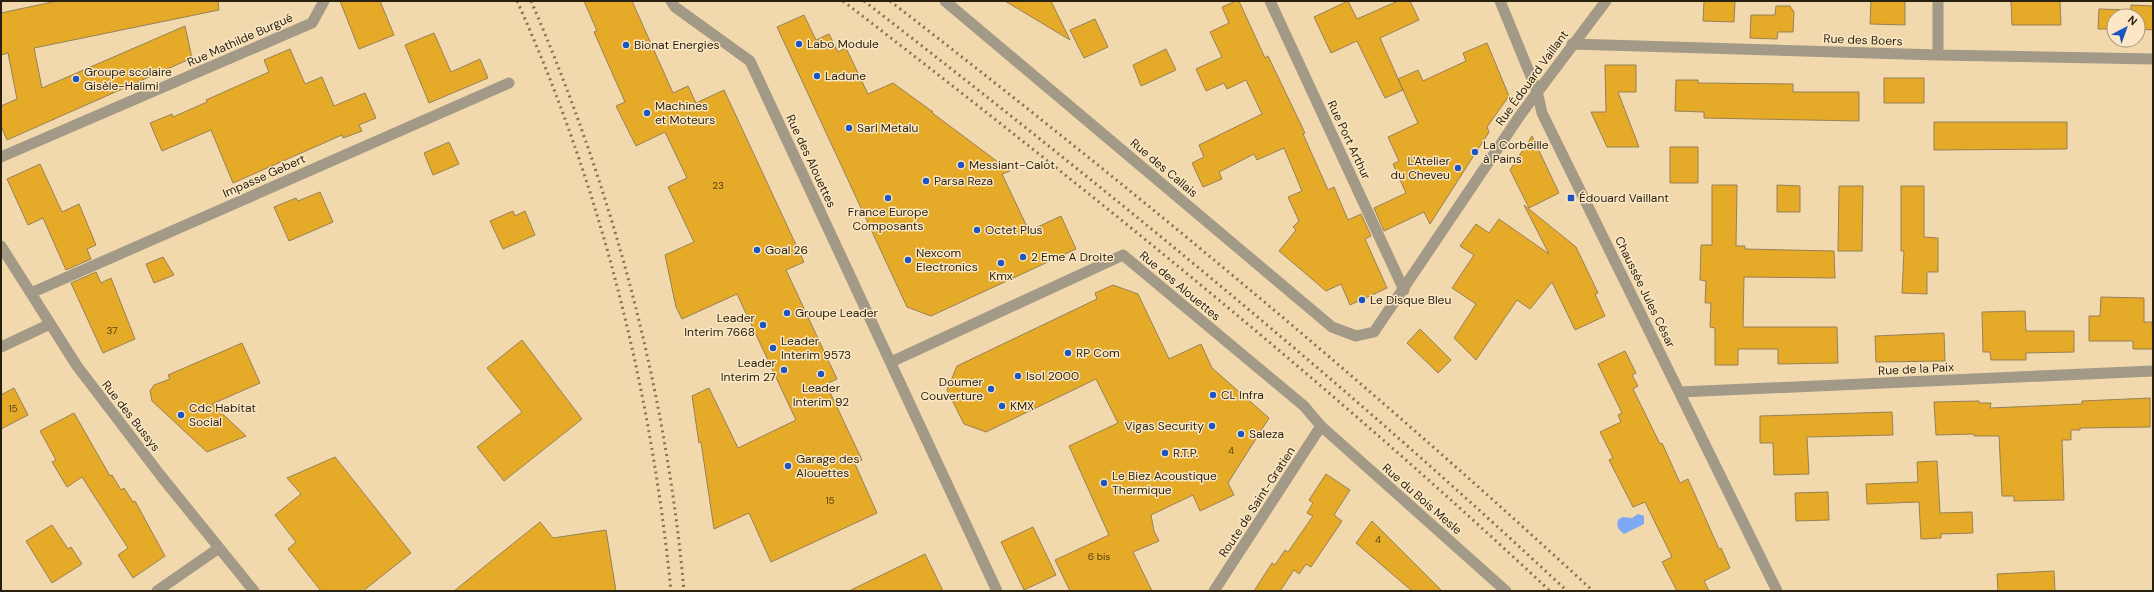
<svg xmlns="http://www.w3.org/2000/svg" width="2154" height="592" viewBox="0 0 2154 592" font-family="'DM Sans',sans-serif">
	<style>
		.water { fill: #7ea8f4 }
		.building { fill: #e5aa27; stroke: #978057 }
		.lines { fill: none; stroke-linecap: round; stroke-linejoin: round }
		.minor { stroke: #a39987; stroke-width: 11 }
		.tertiary { stroke: #a39987; stroke-width: 11 }
		.rail { stroke: #847456; stroke-width: 3; stroke-dasharray: 2 4; stroke-linecap: butt }
		.poi-dot { fill: #1c54c1; stroke: #fbe7c4; stroke-width: 1.5 }
		.labels { text-anchor: middle; dominant-baseline: central; stroke-width: 3; stroke-linejoin: round; paint-order: stroke }
		.number-label { font-size: 10px; fill: #574214 }
		.street-label { font-size: 12px; fill: #281f0e; stroke: #fbe7c4 }
		.poi-label { font-size: 12px; fill: #281f0e; stroke: #fbe7c4; text-anchor: start }
	</style>
	<rect width="100%" height="100%" fill="#f2d9ad"/>
	<!-- water -->
	<path class="water" d="M1638 514 1644 516V524L1624 534C1619 530 1616 527 1618 520L1622 517 1632 518Z"/>
	<!-- building -->
	<path class="building" d="M57 1H218L219 10 34 48 42 88 185 26 192 58 7 140 1 126V106L17 99 8 53 1 55V13Z
		M340 1H380L394 35 359 49Z
		M584 1H632L673 93 688 86 696 103 724 90 804 262 786 270 837 379 826 384 862 460 855 464 877 513 771 562 749 513 714 529 701 442 699 443 692 396 709 388 738 448 796 420 737 294 682 319 676 307 665 255 694 242 668 187 687 178 665 132 636 146 616 106 625 102 594 32 597 31Z
		M1005 1H1051L1070 40Z
		M1236 1H1239L1265 58 1268 56 1305 133 1303 134 1328 190 1334 187 1348 220 1361 214 1371 236 1365 239 1387 288 1350 305 1341 284 1326 291 1279 251 1296 230 1293 227 1299 221 1288 197 1302 191 1284 148 1257 160 1254 154 1219 172 1222 179 1203 187 1192 163 1204 157 1199 145 1262 114 1246 80 1227 89 1224 83 1206 91 1196 69 1222 57 1210 32 1229 23 1222 7Z
		M1348 1 1357 19 1398 1H1410L1419 20 1380 38 1403 90 1385 98 1357 41 1331 53 1314 17Z
		M1704 1H1735L1734 22 1703 21Z
		M1871 1H1905V25L1870 24Z
		M2011 1H2060L2061 25H2012Z
		M2131 5 2153 6V30L2138 29V16H2114V29H2098L2099 9 2131 10Z
		M1776 6H1790L1794 12 1793 32H1778L1777 39 1750 38 1751 15H1775Z
		M804 15 816 40 829 34 838 52 846 48 868 94 893 83 933 112H931L1010 171 1002 174 1029 231 1061 216 1076 249 931 316 907 307 777 27Z
		M1095 19 1108 47 1084 58 1070 30Z
		M434 33 451 72 480 59 488 78 429 103 405 45Z
		M1487 43 1509 96 1487 127 1489 132 1430 224 1424 212 1384 231 1374 208 1406 193 1393 164 1399 161 1388 137 1418 123 1398 79 1418 70 1423 81 1466 61 1463 53Z
		M290 49 305 84 322 77 334 106 365 93 376 118 359 125 362 131 343 138 342 135 233 183 211 130 162 151 150 123 172 114 173 117 207 102 206 100 269 72 264 60Z
		M1166 49 1176 70 1141 86 1133 65Z
		M1605 65H1636V92H1618L1639 147H1607L1591 112H1606Z
		M1884 78H1924V103H1884Z
		M1676 80H1698V83L1793 84V92H1859V121L1704 118V112L1675 111Z
		M1934 122H2067V149L1934 150Z
		M1532 136 1559 193 1529 208 1510 170Z
		M449 142 459 164 433 175 424 153Z
		M1670 147H1698V183H1670Z
		M40 164 62 212 79 204 96 245 87 249 91 259 66 270 43 218 28 225 7 179Z
		M1712 185H1737L1736 246H1745V249L1834 251 1835 278 1744 277 1743 327H1837L1838 363 1778 364V349H1738V365H1715V328L1710 327 1711 303H1705L1706 281 1700 280 1701 245H1712Z
		M1777 185 1800 186V212H1777Z
		M1839 186H1863L1862 251H1838Z
		M1901 186H1924V237L1938 238V272H1927V294L1902 293 1904 251H1901Z
		M320 192 333 222 289 241 274 207 296 198 298 201Z
		M1524 205 1576 247 1598 293 1595 294 1605 316 1575 330 1552 282 1530 309 1517 300 1476 360 1454 338 1476 304 1452 288 1474 255 1460 246 1476 224 1489 233 1499 219 1549 254Z
		M513 211 515 216 525 211 535 235 503 249 490 221Z
		M163 257 174 275 154 283 146 264Z
		M96 272 101 283 111 278 135 339 103 353 71 283Z
		M1113 285 1138 294 1169 359 1201 344 1212 368 1269 418 1228 483 1234 495 1200 511 1193 495 1151 515 1154 531 1159 541 1133 552 1152 591H1070L1055 560 1109 535 1069 446 1118 423 1096 379 986 432 964 424 947 390 957 366 1097 299 1095 293Z
		M2101 297 2144 298V322H2152L2153 349H2133V341H2089V316H2100Z
		M2025 311 2026 331H2074V352L2026 353V360H1991L1990 352H1983L1982 312Z
		M1420 329 1451 360 1438 373 1407 343Z
		M1944 333 1945 361 1876 362 1875 336Z
		M522 340 582 419 504 481 477 447 522 412 487 368Z
		M242 343 260 383 212 404 246 436 207 452 152 401 150 391 154 385 170 379 168 375Z
		M1625 351 1636 373 1632 375 1638 386 1633 389 1660 444 1662 443 1680 483 1688 479 1719 549 1721 548 1730 568 1704 581 1709 591H1677L1662 562 1672 557 1645 502 1633 507 1609 460 1613 458 1600 432 1621 422 1618 415 1622 413 1598 364Z
		M14 388 28 415 1 429V395Z
		M2150 398V427L2080 428V430H2071V440H2062L2064 500 2014 501V496H2002L1999 436H1974V434L1936 435 1934 402 1979 401V403H1991L1990 408 2082 404V401Z
		M1892 412 1893 435 1807 437 1809 474 1774 475 1773 443H1760V416Z
		M74 413 110 476 112 475 121 490 124 488 133 502 135 501 165 556 133 578 118 555 128 548 82 477 67 487 52 462 56 460 40 431Z
		M335 457 411 553 363 591H321L288 549 296 542 275 515 301 494 287 478Z
		M1937 461 1940 513 1972 512 1973 533 1941 534V538L1921 539 1919 502 1867 504 1866 484 1918 482 1917 462Z
		M1326 474 1350 490 1334 515 1342 521 1311 567 1306 564 1299 574 1294 570 1280 591H1254L1272 563 1275 565 1285 550 1288 552 1313 516 1307 513 1313 503 1309 500Z
		M1828 492 1829 520 1796 521 1795 493Z
		M1372 521 1442 591H1412L1356 543Z
		M540 522 553 538 606 530 616 591H454Z
		M52 525 68 549 71 547 82 564 52 583 26 541Z
		M1033 527 1056 575 1024 590 1001 542Z
		M925 554 943 591H849Z
		M2054 571 2055 591H1998L1997 574Z"/>
	<g class="lines">
		<!-- minor -->
		<path class="minor" d="M671 1 675 7 750 61 997 591
			M945 1 1332 327 1356 336 1374 332 1521 114 1606 1
			M1270 1 1404 290
			M1938 1V55
			M1572 44 1938 55 2153 59
			M1 157 312 23 324 1
			M1 246 77 366 161 476 254 591
			M31 293 509 83
			M1 347 50 324
			M891 362 1123 255 1304 406 1321 426 1506 591
			M1680 392 2153 371
			M157 591 219 548
			M1214 591 1321 426"/>
		<!-- tertiary -->
		<path class="tertiary" d="M1500 1 1537 91 1542 113 1777 591"/>
		<!-- rail -->
		<path class="rail" d="M517 1C601 187 651 389 671 591
			M531 1C612 188 666 387 684 591
			M843 1C1086 188 1326 381 1550 591
			M864 1C1106 188 1344 382 1567 591
			M890 1C1132 188 1368 383 1593 591"/>
	</g>
	<!-- markers -->
	<g class="poi-dot">
		<circle cx="799" cy="44" r="4"/>
		<circle cx="626" cy="45" r="4"/>
		<circle cx="817" cy="76" r="4"/>
		<circle cx="76" cy="79" r="4"/>
		<circle cx="647" cy="113" r="4"/>
		<circle cx="849" cy="128" r="4"/>
		<circle cx="1475" cy="152" r="4"/>
		<circle cx="961" cy="165" r="4"/>
		<circle cx="1458" cy="168" r="4"/>
		<circle cx="926" cy="181" r="4"/>
		<circle cx="888" cy="198" r="4"/>
		<rect x="1567" y="194" width="8" height="8" rx="2"/>
		<circle cx="977" cy="230" r="4"/>
		<circle cx="757" cy="250" r="4"/>
		<circle cx="1023" cy="257" r="4"/>
		<circle cx="908" cy="260" r="4"/>
		<circle cx="1001" cy="263" r="4"/>
		<circle cx="1362" cy="300" r="4"/>
		<circle cx="787" cy="313" r="4"/>
		<circle cx="763" cy="325" r="4"/>
		<circle cx="773" cy="348" r="4"/>
		<circle cx="1068" cy="353" r="4"/>
		<circle cx="784" cy="370" r="4"/>
		<circle cx="821" cy="374" r="4"/>
		<circle cx="1018" cy="376" r="4"/>
		<circle cx="991" cy="389" r="4"/>
		<circle cx="1213" cy="395" r="4"/>
		<circle cx="1002" cy="406" r="4"/>
		<circle cx="181" cy="415" r="4"/>
		<circle cx="1212" cy="426" r="4"/>
		<circle cx="1241" cy="434" r="4"/>
		<circle cx="1165" cy="453" r="4"/>
		<circle cx="788" cy="466" r="4"/>
		<circle cx="1104" cy="483" r="4"/>
	</g>
	<g class="labels">
		<!-- number labels -->
		<g class="number-label">
			<text x="718" y="185">23</text>
			<text x="112" y="330">37</text>
			<text x="13" y="408">15</text>
			<text x="1231" y="450">4</text>
			<text x="830" y="500">15</text>
			<text x="1378" y="539">4</text>
			<text x="1099" y="556">6 bis</text>
		</g>
		<!-- street labels -->
		<g class="street-label">
			<text transform="translate(240 40) rotate(-24)">Rue Mathilde Burgué</text>
			<text transform="translate(1863 40) rotate(2)">Rue des Boers</text>
			<text transform="translate(1532 78) rotate(-54)">Rue Édouard Vaillant</text>
			<text transform="translate(1349 140) rotate(65)">Rue Port Arthur</text>
			<text transform="translate(811 161) rotate(65)">Rue des Alouettes</text>
			<text transform="translate(1164 168) rotate(40)">Rue des Callais</text>
			<text transform="translate(264 176) rotate(-24)">Impasse Gebert</text>
			<text transform="translate(1180 286) rotate(40)">Rue des Alouettes</text>
			<text transform="translate(1645 292) rotate(64)">Chaussée Jules César</text>
			<text transform="translate(1916 369) rotate(-3)">Rue de la Paix</text>
			<text transform="translate(131 416) rotate(52)">Rue des Bussys</text>
			<text transform="translate(1422 499) rotate(41)">Rue du Bois Mesle</text>
			<text transform="translate(1257 502) rotate(-57)">Route de Saint-Gratien</text>
		</g>
		<!-- poi labels -->
		<g class="poi-label">
			<text x="807" y="44">Labo Module</text>
			<text x="634" y="45">Bionat Energies</text>
			<text x="84" y="72">Groupe scolaire<tspan x="84" dy="14">Gisèle-Halimi</tspan></text>
			<text x="825" y="76">Ladune</text>
			<text x="655" y="106">Machines<tspan x="655" dy="14">et Moteurs</tspan></text>
			<text x="857" y="128">Sarl Metalu</text>
			<text x="1483" y="145">La Corbeille<tspan x="1483" dy="14">à Pains</tspan></text>
			<text x="1450" y="161" text-anchor="end">L'Atelier<tspan x="1450" dy="14">du Cheveu</tspan></text>
			<text x="969" y="165">Messiant-Calot</text>
			<text x="934" y="181">Parsa Reza</text>
			<text x="1579" y="198">Édouard Vaillant</text>
			<text x="888" y="212" text-anchor="middle">France Europe<tspan x="888" dy="14">Composants</tspan></text>
			<text x="985" y="230">Octet Plus</text>
			<text x="765" y="250">Goal 26</text>
			<text x="916" y="253">Nexcom<tspan x="916" dy="14">Electronics</tspan></text>
			<text x="1031" y="257">2 Eme A Droite</text>
			<text x="1001" y="276" text-anchor="middle">Kmx</text>
			<text x="1370" y="300">Le Disque Bleu</text>
			<text x="795" y="313">Groupe Leader</text>
			<text x="755" y="318" text-anchor="end">Leader<tspan x="755" dy="14">Interim 7668</tspan></text>
			<text x="781" y="341">Leader<tspan x="781" dy="14">Interim 9573</tspan></text>
			<text x="1076" y="353">RP Com</text>
			<text x="776" y="363" text-anchor="end">Leader<tspan x="776" dy="14">Interim 27</tspan></text>
			<text x="1026" y="376">Isol 2000</text>
			<text x="983" y="382" text-anchor="end">Doumer<tspan x="983" dy="14">Couverture</tspan></text>
			<text x="821" y="388" text-anchor="middle">Leader<tspan x="821" dy="14">Interim 92</tspan></text>
			<text x="1221" y="395">CL Infra</text>
			<text x="1010" y="406">KMX</text>
			<text x="189" y="408">Cdc Habitat<tspan x="189" dy="14">Social</tspan></text>
			<text x="1204" y="426" text-anchor="end">Vigas Security</text>
			<text x="1249" y="434">Saleza</text>
			<text x="1173" y="453">R.T.P.</text>
			<text x="796" y="459">Garage des<tspan x="796" dy="14">Alouettes</tspan></text>
			<text x="1112" y="476">Le Biez Acoustique<tspan x="1112" dy="14">Thermique</tspan></text>
		</g>
	</g>
	<!-- border -->
	<rect width="2154" height="592" fill="none" stroke="#281f0e" stroke-width="4"/>
	<!-- north arrow -->
	<g transform="translate(2126 28) rotate(41)"><circle r="19" fill="#fbe7c4" stroke="#a7977b"/>
	<path d="M0-3L7 15L0 10L-7 15Z" fill="#1c54c1"/>
	<text y="-6" font-size="11" font-weight="bold" text-anchor="middle" fill="#281f0e">N</text>
	</g>
</svg>
